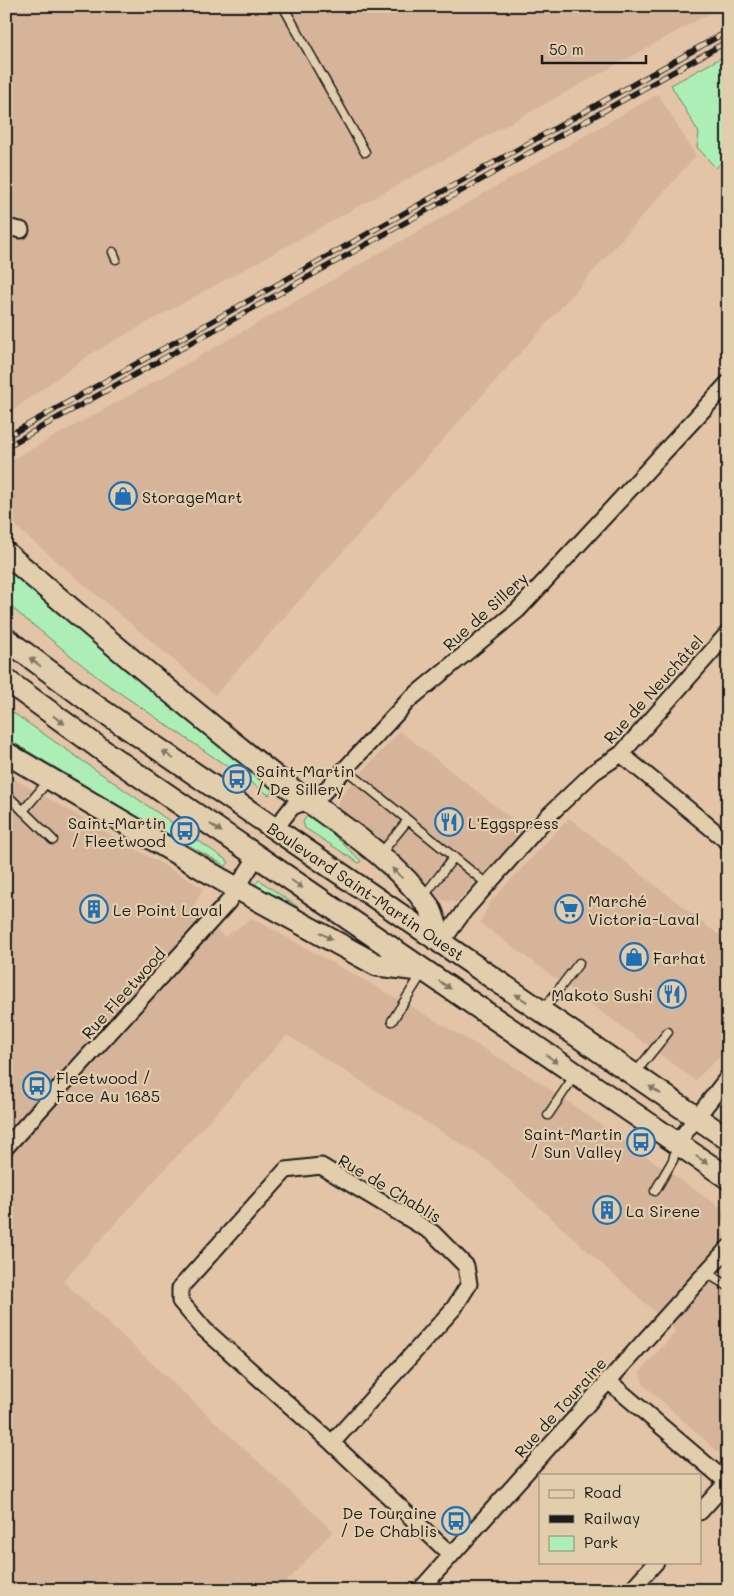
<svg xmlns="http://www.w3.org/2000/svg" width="734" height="1596" viewBox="0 0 734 1596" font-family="Mali,sans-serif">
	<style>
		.built { fill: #d6b49a }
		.green { fill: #adeeb6; stroke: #648569 }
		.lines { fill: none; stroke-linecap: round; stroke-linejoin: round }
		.lane-casing { stroke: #1c1c1c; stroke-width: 11 }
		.street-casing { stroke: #1c1c1c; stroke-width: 19 }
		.secondary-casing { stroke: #1c1c1c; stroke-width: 25 }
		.lane { stroke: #e2ceac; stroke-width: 8 }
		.street { stroke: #e2ceac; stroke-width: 15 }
		.secondary { stroke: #e2ceac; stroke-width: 21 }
		.rail-casing { stroke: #1c1c1c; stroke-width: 5.5 }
		.rail { stroke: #e2ceac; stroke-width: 4; stroke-dasharray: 11; stroke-linecap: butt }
		.oneway { fill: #7f7564 }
		.labels { text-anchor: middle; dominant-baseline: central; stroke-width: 4.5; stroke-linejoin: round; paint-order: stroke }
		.poi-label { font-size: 16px; fill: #1c1c1c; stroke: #e2ceac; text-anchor: start }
		.street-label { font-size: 16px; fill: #1c1c1c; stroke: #e2ceac }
	</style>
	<rect width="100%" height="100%" fill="#e3c4a6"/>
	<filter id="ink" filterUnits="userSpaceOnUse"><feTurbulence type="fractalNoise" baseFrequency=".02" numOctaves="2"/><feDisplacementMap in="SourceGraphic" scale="10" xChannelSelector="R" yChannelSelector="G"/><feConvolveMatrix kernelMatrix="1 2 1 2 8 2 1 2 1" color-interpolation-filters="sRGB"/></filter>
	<g filter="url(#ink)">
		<!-- built -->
		<path class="built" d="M6 6H723L92 353 6 415Z
			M658 94 696 156 215 695 21 531 6 515V463L163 377Z
			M400 731 525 829 455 904 453 901 442 900 378 847 337 808 339 797Z
			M6 774 203 888 192 910 225 937 252 918 416 1009 538 1081 728 1213 718 1228 728 1235V1461L643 1384 640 1372 676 1331 487 1160 287 1035 63 1281 333 1531 279 1590H6Z
			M569 818 728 942V1056L724 1053 695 1080 480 923 491 901Z"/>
		<!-- green -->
		<path class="green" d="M728 54V155L716 168 697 147 699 133 671 85Z
			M6 568 275 787 269 795 101 680 6 603Z
			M6 708 229 862 226 866 143 820 11 741 6 738Z
			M307 816 315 817 361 861 359 863 305 828 303 822Z
			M259 880 302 910 300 913 254 886Z"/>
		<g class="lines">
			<defs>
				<path id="lane" d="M283 6 365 152
					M113 252 116 259
					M345 769 487 884
					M8 796 53 840
					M23 811 49 780
					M381 853 408 820
					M423 897 454 857
					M542 1011 579 963
					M392 1021 423 972
					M635 1073 668 1032
					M548 1115 575 1075
					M655 1191 673 1160 677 1145
					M705 1272 728 1286"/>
				<path id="street" d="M6 227 21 230
					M621 754 728 842
					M275 829 292 807 320 796 409 700 518 610 728 383
					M441 943 464 911 549 815 594 772 621 754 728 633
					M677 1143 728 1077
					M6 1147 228 902 257 856
					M607 1380 728 1483
					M332 1443 454 1308 469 1284 466 1266 433 1233 321 1166 286 1170 180 1288V1301L204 1329 332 1443 451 1555
					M700 1512 727 1482
					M420 1590 728 1248
					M631 1590 656 1562"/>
				<path id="secondary" d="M6 553C95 630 185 705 277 778 328 818 390 853 429 907 435 916 437 932 441 943
					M6 639 97 707 728 1139
					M6 680 109 755 728 1178
					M6 753 222 880 377 965 419 970"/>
			</defs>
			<!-- lane casing -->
			<use href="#lane" class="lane-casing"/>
			<!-- street casing -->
			<use href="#street" class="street-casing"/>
			<!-- secondary casing -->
			<use href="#secondary" class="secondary-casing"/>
			<!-- lane -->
			<use href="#lane" class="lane"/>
			<!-- street -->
			<use href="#street" class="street"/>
			<!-- secondary -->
			<use href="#secondary" class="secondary"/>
			<defs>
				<path id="rail" d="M6 437 728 31
					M6 447 728 41"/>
			</defs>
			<!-- rail casing -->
			<use href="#rail" class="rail-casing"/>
			<!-- rail -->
			<use href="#rail" class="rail"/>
		</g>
		<!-- one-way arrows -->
		<defs><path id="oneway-solid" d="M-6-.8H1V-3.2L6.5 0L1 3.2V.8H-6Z" transform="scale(1.25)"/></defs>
		<g class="oneway">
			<use href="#oneway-solid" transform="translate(35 662) rotate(-143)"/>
			<use href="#oneway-solid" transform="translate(59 720) rotate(36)"/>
			<use href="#oneway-solid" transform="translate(168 755) rotate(-145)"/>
			<use href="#oneway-solid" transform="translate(216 828) rotate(34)"/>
			<use href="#oneway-solid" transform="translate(397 873) rotate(-136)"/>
			<use href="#oneway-solid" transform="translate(297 884) rotate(35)"/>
			<use href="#oneway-solid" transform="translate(326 936) rotate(29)"/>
			<use href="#oneway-solid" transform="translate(445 985) rotate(34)"/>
			<use href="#oneway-solid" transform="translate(521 998) rotate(-146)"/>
			<use href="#oneway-solid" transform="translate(552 1059) rotate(35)"/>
			<use href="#oneway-solid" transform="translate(655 1090) rotate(-146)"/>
			<use href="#oneway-solid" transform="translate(702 1160) rotate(34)"/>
		</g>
	</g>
	<!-- icons -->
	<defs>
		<symbol id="shop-ring" viewBox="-11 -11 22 22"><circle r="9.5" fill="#e2ceac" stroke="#1f6fb2" stroke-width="1.5"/><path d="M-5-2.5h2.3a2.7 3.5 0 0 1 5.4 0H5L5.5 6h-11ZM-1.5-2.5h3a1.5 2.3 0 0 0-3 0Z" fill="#1f6fb2"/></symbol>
		<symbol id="bus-ring" viewBox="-11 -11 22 22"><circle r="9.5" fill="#e2ceac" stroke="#1f6fb2" stroke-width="1.5"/><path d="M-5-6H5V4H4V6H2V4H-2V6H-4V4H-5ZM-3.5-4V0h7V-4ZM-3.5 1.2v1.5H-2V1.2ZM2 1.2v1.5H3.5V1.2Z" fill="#1f6fb2"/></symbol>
		<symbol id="restaurant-ring" viewBox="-11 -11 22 22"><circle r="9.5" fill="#e2ceac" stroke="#1f6fb2" stroke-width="1.5"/><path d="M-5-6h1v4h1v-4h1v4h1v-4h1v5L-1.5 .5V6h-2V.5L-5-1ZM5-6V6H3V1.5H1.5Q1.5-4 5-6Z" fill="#1f6fb2"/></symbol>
		<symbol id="building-ring" viewBox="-11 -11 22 22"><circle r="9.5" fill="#e2ceac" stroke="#1f6fb2" stroke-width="1.5"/><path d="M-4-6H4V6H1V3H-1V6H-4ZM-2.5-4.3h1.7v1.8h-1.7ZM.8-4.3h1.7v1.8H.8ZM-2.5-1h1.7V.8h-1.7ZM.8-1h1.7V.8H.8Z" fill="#1f6fb2"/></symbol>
		<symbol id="supermarket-ring" viewBox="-11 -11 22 22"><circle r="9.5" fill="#e2ceac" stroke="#1f6fb2" stroke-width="1.5"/><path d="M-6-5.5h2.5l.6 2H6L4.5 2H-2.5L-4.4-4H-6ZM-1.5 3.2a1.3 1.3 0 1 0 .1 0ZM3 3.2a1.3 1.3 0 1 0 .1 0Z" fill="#1f6fb2"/></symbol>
	</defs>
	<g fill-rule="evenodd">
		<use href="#shop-ring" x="107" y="480" width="32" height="32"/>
		<use href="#bus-ring" x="221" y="763" width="32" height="32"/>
		<use href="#restaurant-ring" x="433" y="806" width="32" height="32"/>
		<use href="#bus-ring" x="169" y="815" width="32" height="32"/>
		<use href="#building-ring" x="78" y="893" width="32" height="32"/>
		<use href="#supermarket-ring" x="553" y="893" width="32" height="32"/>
		<use href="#shop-ring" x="618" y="941" width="32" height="32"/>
		<use href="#restaurant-ring" x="656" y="978" width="32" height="32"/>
		<use href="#bus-ring" x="21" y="1070" width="32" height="32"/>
		<use href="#bus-ring" x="625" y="1126" width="32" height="32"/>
		<use href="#building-ring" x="591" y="1194" width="32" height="32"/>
		<use href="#bus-ring" x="440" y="1505" width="32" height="32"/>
	</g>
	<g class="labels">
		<!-- poi labels -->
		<g class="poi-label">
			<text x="142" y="496">StorageMart</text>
			<text x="256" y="770">Saint-Martin<tspan x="256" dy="18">/ De Sillery</tspan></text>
			<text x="166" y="822" text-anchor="end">Saint-Martin<tspan x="166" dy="18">/ Fleetwood</tspan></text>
			<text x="468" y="822">L'Eggspress</text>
			<text x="588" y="900">Marché<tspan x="588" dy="18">Victoria-Laval</tspan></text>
			<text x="113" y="909">Le Point Laval</text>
			<text x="653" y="957">Farhat</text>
			<text x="653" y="994" text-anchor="end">Makoto Sushi</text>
			<text x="56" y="1077">Fleetwood /<tspan x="56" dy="18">Face Au 1685</tspan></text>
			<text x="622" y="1133" text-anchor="end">Saint-Martin<tspan x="622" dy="18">/ Sun Valley</tspan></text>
			<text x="626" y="1210">La Sirene</text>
			<text x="437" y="1512" text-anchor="end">De Touraine<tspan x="437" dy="18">/ De Chablis</tspan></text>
		</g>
		<!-- street labels -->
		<g class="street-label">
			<text transform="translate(485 611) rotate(-42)">Rue de Sillery</text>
			<text transform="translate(653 689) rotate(-48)">Rue de Neuchâtel</text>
			<text transform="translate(366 891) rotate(34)">Boulevard Saint-Martin Ouest</text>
			<text transform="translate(123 993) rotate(-48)">Rue Fleetwood</text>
			<text transform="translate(390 1188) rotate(31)">Rue de Chablis</text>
			<text transform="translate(560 1407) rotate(-48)">Rue de Touraine</text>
		</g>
	</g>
	<!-- margin -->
	<rect width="734" height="1596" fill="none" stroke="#e2ceac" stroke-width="25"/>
	<rect x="12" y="12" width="709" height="1571" fill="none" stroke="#1c1c1c" stroke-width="2" filter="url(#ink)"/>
	<!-- legend -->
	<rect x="539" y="1474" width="162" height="90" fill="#e2ceac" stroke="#938772"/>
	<rect x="549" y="1490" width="25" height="8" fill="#e2ceac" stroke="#938772"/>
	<text x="584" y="1498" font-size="15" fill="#1c1c1c">Road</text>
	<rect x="549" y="1515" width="25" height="8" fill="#1c1c1c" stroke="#938772"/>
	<text x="584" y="1524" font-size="15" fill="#1c1c1c">Railway</text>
	<rect x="549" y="1536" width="25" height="15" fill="#adeeb6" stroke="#938772"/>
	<text x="584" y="1548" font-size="15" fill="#1c1c1c">Park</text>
	<!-- scale -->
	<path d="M542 55v8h104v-8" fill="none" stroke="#1c1c1c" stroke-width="2.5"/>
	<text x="549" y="55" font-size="15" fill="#1c1c1c" stroke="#e2ceac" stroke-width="4" paint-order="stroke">50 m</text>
</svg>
